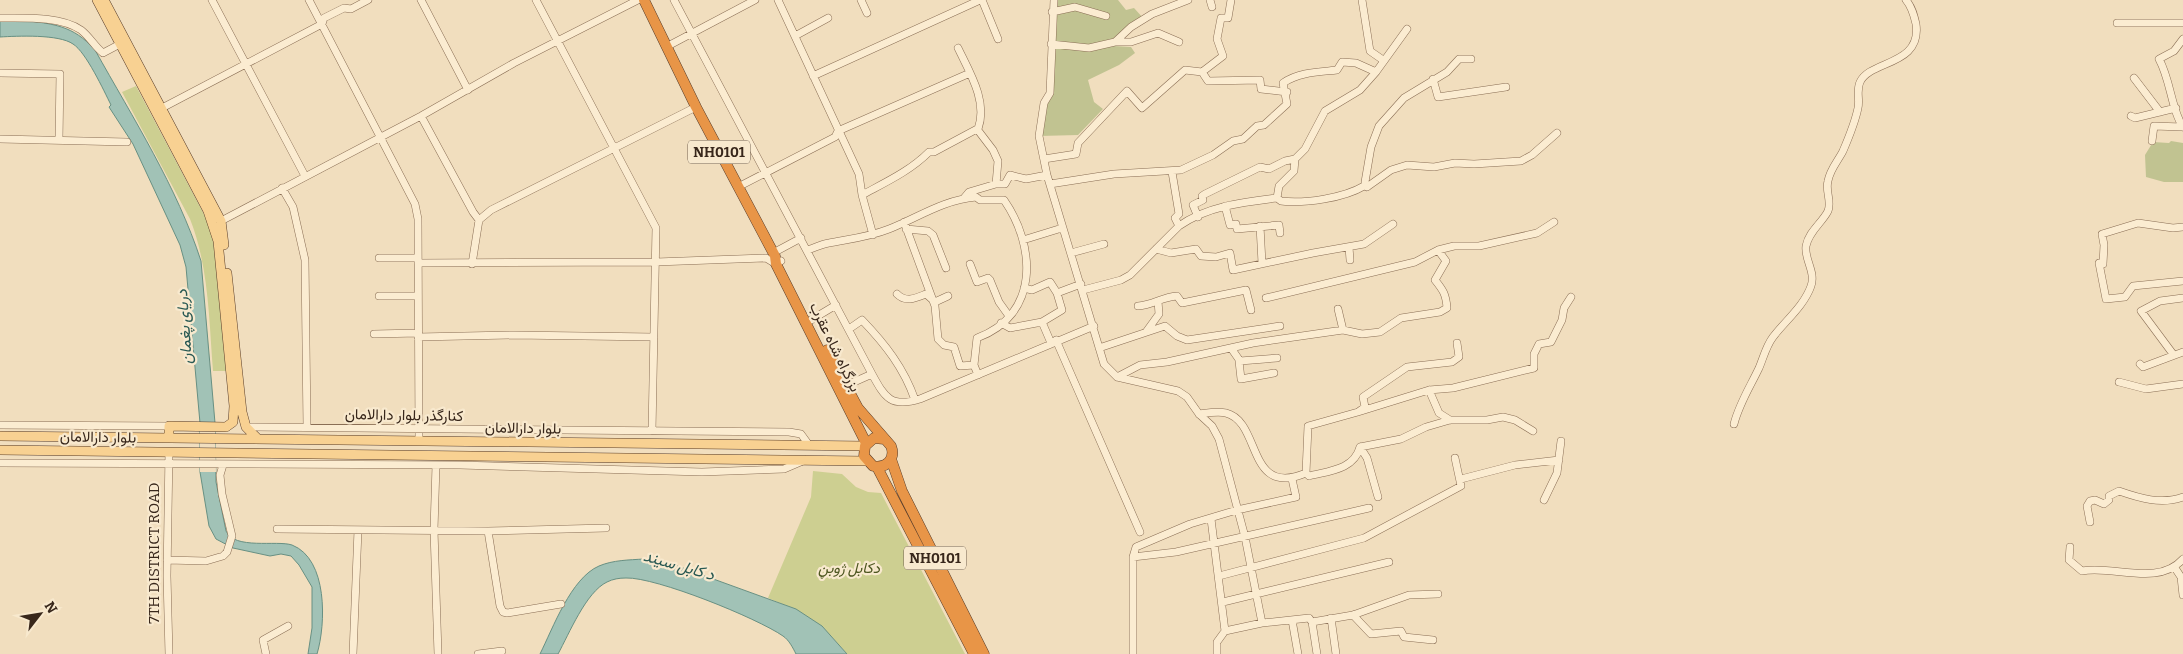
<svg xmlns="http://www.w3.org/2000/svg" width="2183" height="654" viewBox="0 0 2183 654" font-family="Bitter,Vazirmatn,serif">
	<style>
		.green { fill: #cdcf91 }
		.cemetery { fill: #c1c391 }
		.water { fill: #a1c2b6; stroke: #689083 }
		.pier { fill: #f1debe }
		.lines { fill: none; stroke-linecap: round; stroke-linejoin: round }
		.minor-casing { stroke: #8a6e55; stroke-width: 8 }
		.major-casing { stroke: #573c2a; stroke-width: 10 }
		.highway-casing { stroke: #573c2a; stroke-width: 11 }
		.minor { stroke: #fbecd1; stroke-width: 7 }
		.major { stroke: #f8d192; stroke-width: 9 }
		.highway { stroke: #e89547; stroke-width: 10 }
		.labels { text-anchor: middle; dominant-baseline: central; stroke-width: 4.5; stroke-linejoin: round; paint-order: stroke }
		.shield { fill: #f8e9ce; stroke: #726151; stroke-width: 1 }
		.shield-label { font-size: 14px; font-weight: bold; fill: #38271b }
		.street-label { font-size: 15px; fill: #38271b; stroke: #f8e9ce }
		.park-label { font-size: 15px; font-style: italic; fill: #4d5620; stroke: #f8e9ce }
		.water-label { font-size: 16px; font-style: italic; fill: #295953; stroke: #f8e9ce }
	</style>
	<rect width="100%" height="100%" fill="#f1debe"/>
	<!-- green -->
	<path class="green" d="M136 86 207 220 213 237 228 371H213C209 321 209 267 190 219L122 92Z
		M813 471 842 474 856 487 868 492 881 493 965 654H847C819 621 808 614 768 598L811 497Z"/>
	<!-- cemetery -->
	<path class="cemetery" d="M1054 0H1118L1126 10 1134 8 1144 19 1111 42 1114 46 1131 47 1135 53 1119 65 1088 80 1094 102 1103 109 1078 135 1039 136 1049 97Z
		M2171 141 2183 143V182H2164L2146 177 2145 155 2153 142 2169 143Z"/>
	<!-- water -->
	<path class="water" d="M22 20C53 24 73 25 95 50 133 118 177 187 201 261L215 423 216 482 226 531C234 550 277 540 292 545 328 559 326 624 317 654H308L312 628V587L299 565 291 556 281 554 270 556 233 548 216 539 209 526 200 472V423L186 267 180 245 133 144 109 107 111 105C104 91 86 52 73 44 59 34 17 36 0 37V21Z
		M644 559 672 564 796 609 822 626 847 654H796C793 648 789 640 783 636 757 618 656 577 626 578 619 578 613 579 607 582 586 592 569 634 558 654H540C553 628 571 578 599 566 613 560 629 560 644 559Z"/>
	<!-- pier -->
	<path class="pier" d="M200 423H215L216 472H200Z"/>
	<g class="lines">
		<defs>
			<path id="minor" d="M212 0 305 176
				M309 0 415 204 418 219 419 440
				M421 0 468 90
				M536 0 656 228 652 431
				M674 0 872 374C885 398 891 408 920 399L1094 326
				M778 0 859 174 862 195
				M861 0 867 13
				M982 0 998 39
				M1054 0 1050 93 1044 103 1039 136 1047 175 1104 364 1117 377 1178 391 1187 397 1199 414 1212 426 1219 439 1245 537 1262 623
				M1210 0 1212 7
				M1362 0 1370 51 1383 60
				M1052 12 1075 7 1106 16
				M0 18C24 18 61 16 81 30 90 37 95 47 103 53L120 44
				M2117 23H2183
				M795 36 828 18
				M2183 39 2174 51 2159 59C2171 81 2171 109 2183 127
				M1115 42H1131L1158 33 1179 42
				M1051 44 1089 48 1115 42 1131 27 1152 14 1188 0
				M666 47 755 0
				M958 48C970 73 988 102 978 129
				M1202 72 1208 81 1260 80 1261 89 1287 92
				M1376 72 1407 29
				M0 73 60 74 59 140
				M813 76 980 0
				M2134 78 2160 112
				M1433 79 1438 97 1506 87
				M162 108 322 24 324 18 344 8 351 9 368 0
				M421 116 473 212 479 220 472 264
				M2131 116 2135 118 2176 108
				M0 139 127 142
				M2152 141 2154 126 2182 127
				M1044 159 1076 154 1078 143 1127 91 1142 108 1185 70 1202 72 1223 56 1217 39 1221 18H1228L1231 0
				M1172 172 1179 214 1175 218 1179 226
				M996 184H1005L1010 175 1026 179 1047 175
				M1050 184 1114 174 1181 170 1213 155 1233 141 1243 139 1257 126 1264 125 1287 104 1283 83C1299 72 1319 72 1337 70L1342 62 1356 63 1376 72 1360 90 1325 111 1305 149 1295 159 1294 171 1279 186 1277 198
				M738 187 835 137 838 131 970 73
				M1367 187 1365 182 1371 147 1379 126 1404 98 1447 72 1459 59H1471
				M282 188 293 207 305 260 307 427
				M1225 206 1230 225 1236 224 1237 229 1279 225 1280 233
				M1198 217 1193 205 1203 200 1202 196 1205 194 1260 167 1269 169 1285 161 1295 159
				M479 220 491 210 696 107
				M221 221 421 116 514 63 638 0
				M904 222 935 306 938 339 944 345 954 347 960 366 974 365
				M1260 226 1262 263
				M2183 227 2173 228 2138 223 2102 234 2104 245 2103 264 2099 263 2106 299 2125 297 2133 286 2183 281
				M906 229 928 231 933 235 946 268
				M873 235 862 195C886 182 910 171 929 152H934L977 129 993 150 998 161 996 184 969 192 964 198
				M1023 240 1062 228
				M1349 247 1350 260
				M1156 249 1171 253 1196 249 1201 256 1216 257 1230 253 1233 270 1313 253 1364 244 1393 224
				M807 250C815 248 821 244 829 243 850 239 869 237 889 229 919 217 943 200 976 197L980 200H1004C1036 246 1040 315 977 338L974 365 978 375
				M773 253 801 238
				M1071 253 1104 244
				M379 258H418
				M418 263 656 262 766 258 776 264 781 261
				M970 264 977 282 988 278 990 280 999 302 1009 316
				M1024 288 1032 290 1050 282 1057 293 1081 284
				M1083 290 1121 280 1130 275 1179 226C1207 206 1244 202 1277 198L1281 201C1304 204 1344 198 1364 186L1367 187 1391 170 1407 165 1434 167 1455 163 1474 164 1521 161 1532 155 1557 133
				M897 294C906 303 916 298 926 294L935 302 948 296
				M379 296H418
				M1266 298 1415 262 1438 250 1454 246H1479L1537 233 1554 222
				M1138 306C1153 305 1162 297 1177 296L1182 303 1246 290 1251 310
				M1338 309 1343 330
				M811 320 836 305
				M1042 322 1062 310 1057 293
				M1001 323 1010 328 1042 322 1051 343
				M849 329 862 320C885 344 904 368 915 400
				M1146 332 1159 314 1158 301
				M374 334 418 333
				M418 337 514 335 654 337
				M1056 340 1140 532
				M1099 348 1165 326 1177 336 1187 340 1280 326
				M1231 348 1240 361 1277 358
				M2173 354 2141 311 2160 301 2183 298
				M1239 361 1241 379 1274 373
				M2140 364 2143 367 2183 352
				M1117 377 1140 365 1167 362 1253 343 1343 330 1362 334 1380 332 1401 318 1440 312 1447 308C1446 294 1443 290 1435 280L1446 261 1438 250
				M2119 382 2146 389 2183 384
				M845 386 872 374
				M1429 390 1439 413 1450 420
				M1358 412 1429 390 1453 388 1534 368V354L1539 344 1551 342 1562 320 1564 308 1571 297
				M1199 414C1207 413 1218 411 1226 413 1262 422 1246 498 1306 473L1309 476C1328 471 1354 470 1360 447L1401 439 1426 427 1450 420H1487L1503 417 1515 420 1533 431
				M1734 424C1739 404 1750 387 1759 368 1763 359 1766 346 1773 337 1785 321 1804 306 1811 286 1816 272 1804 259 1806 246 1809 231 1822 223 1828 211 1832 201 1825 191 1828 181 1830 169 1838 161 1843 151 1849 137 1855 123 1858 108 1860 99 1856 91 1860 82 1870 60 1922 66 1916 24 1914 15 1912 7 1906 0
				M0 425 169 426
				M246 427 789 432 801 434 809 445
				M1360 447 1367 458 1378 497
				M169 452 167 576 169 654
				M0 463 460 465 702 472 784 469 805 460
				M436 465 434 530 438 654
				M1306 473 1308 426 1358 412 1365 407 1363 397 1407 367 1452 362 1459 357 1457 343
				M1461 479 1515 465 1559 460
				M1544 500 1557 473 1561 441
				M1211 519 1225 631
				M2090 522 2087 506 2090 501 2095 500 2104 504 2109 500V496L2119 491C2139 498 2161 505 2183 497
				M277 529 488 531 606 528
				M488 531 500 606 503 612 507 613 561 604
				M2070 547 2069 560 2082 571C2114 565 2158 587 2183 559
				M1133 557 1176 552 1369 508
				M167 560 206 561 223 556 227 552 232 536 222 494 220 475 223 465
				M2175 568 2181 577 2183 595
				M1219 576 1364 538 1461 486 1455 458
				M1223 602 1389 562
				M1353 615 1371 634 1401 631 1404 637 1433 640
				M1331 618 1336 654
				M1292 620 1298 654
				M1312 622 1317 654
				M266 654 263 640 288 626
				M353 654 358 530
				M478 654 502 651
				M1133 654V557L1136 547 1190 524 1237 510 1296 497 1292 479
				M1217 654V642L1225 631 1262 623 1309 618 1312 622 1353 615 1409 595 1438 594"/>
			<path id="major" d="M97 0 208 211 218 241 234 406 233 422 226 427 169 426V438
				M104 0 221 221 224 245
				M227 273 242 412 246 427 258 439
				M0 436 865 446
				M0 450 866 461"/>
			<path id="highway" d="M644 0 696 107 775 256 776 264 866 443
				M827 350 858 408 891 446C896 459 886 469 873 466L864 456 865 446 874 438 884 439
				M891 459 902 491 984 654
				M877 467 974 654"/>
		</defs>
		<!-- minor casing -->
		<use href="#minor" class="minor-casing"/>
		<!-- major casing -->
		<use href="#major" class="major-casing"/>
		<!-- highway casing -->
		<use href="#highway" class="highway-casing"/>
		<!-- minor -->
		<use href="#minor" class="minor"/>
		<!-- major -->
		<use href="#major" class="major"/>
		<!-- highway -->
		<use href="#highway" class="highway"/>
	</g>
	<g class="labels">
		<!-- shield labels -->
		<g class="shield">
			<rect x="688" y="140.5" width="62" height="23" rx="4"/>
			<rect x="904" y="546.5" width="62" height="23" rx="4"/>
		</g>
		<g class="shield-label">
			<text x="719" y="152">NH0101</text>
			<text x="935" y="558">NH0101</text>
		</g>
		<!-- street labels -->
		<g class="street-label">
			<text transform="translate(835 347) rotate(64)">بزرگراه شاه عقرب</text>
			<text transform="translate(404 415) rotate(1)">کنارگذر بلوار دارالامان</text>
			<text transform="translate(523 428) rotate(1)">بلوار دارالامان</text>
			<text transform="translate(98 437) rotate(1)">بلوار دارالامان</text>
			<text transform="translate(154 553) rotate(-90)">7TH DISTRICT ROAD</text>
		</g>
		<!-- park labels -->
		<g class="park-label">
			<text x="849" y="568">دکابل ژوبڼ</text>
		</g>
		<!-- water labels -->
		<g class="water-label">
			<text transform="translate(184 327) rotate(-94)">دریای پغمان</text>
			<text transform="translate(679 565) rotate(16)">د کابل سيند</text>
		</g>
	</g>
	<!-- north arrow -->
	<g transform="translate(40 614) rotate(59)" stroke="#f8e9ce" stroke-width="4" paint-order="stroke">
	<path d="M0-4L9 19L0 12L-9 19Z" fill="#38271b"/>
	<text y="-8" font-size="14" font-weight="bold" text-anchor="middle" fill="#38271b">N</text>
	</g>
</svg>
